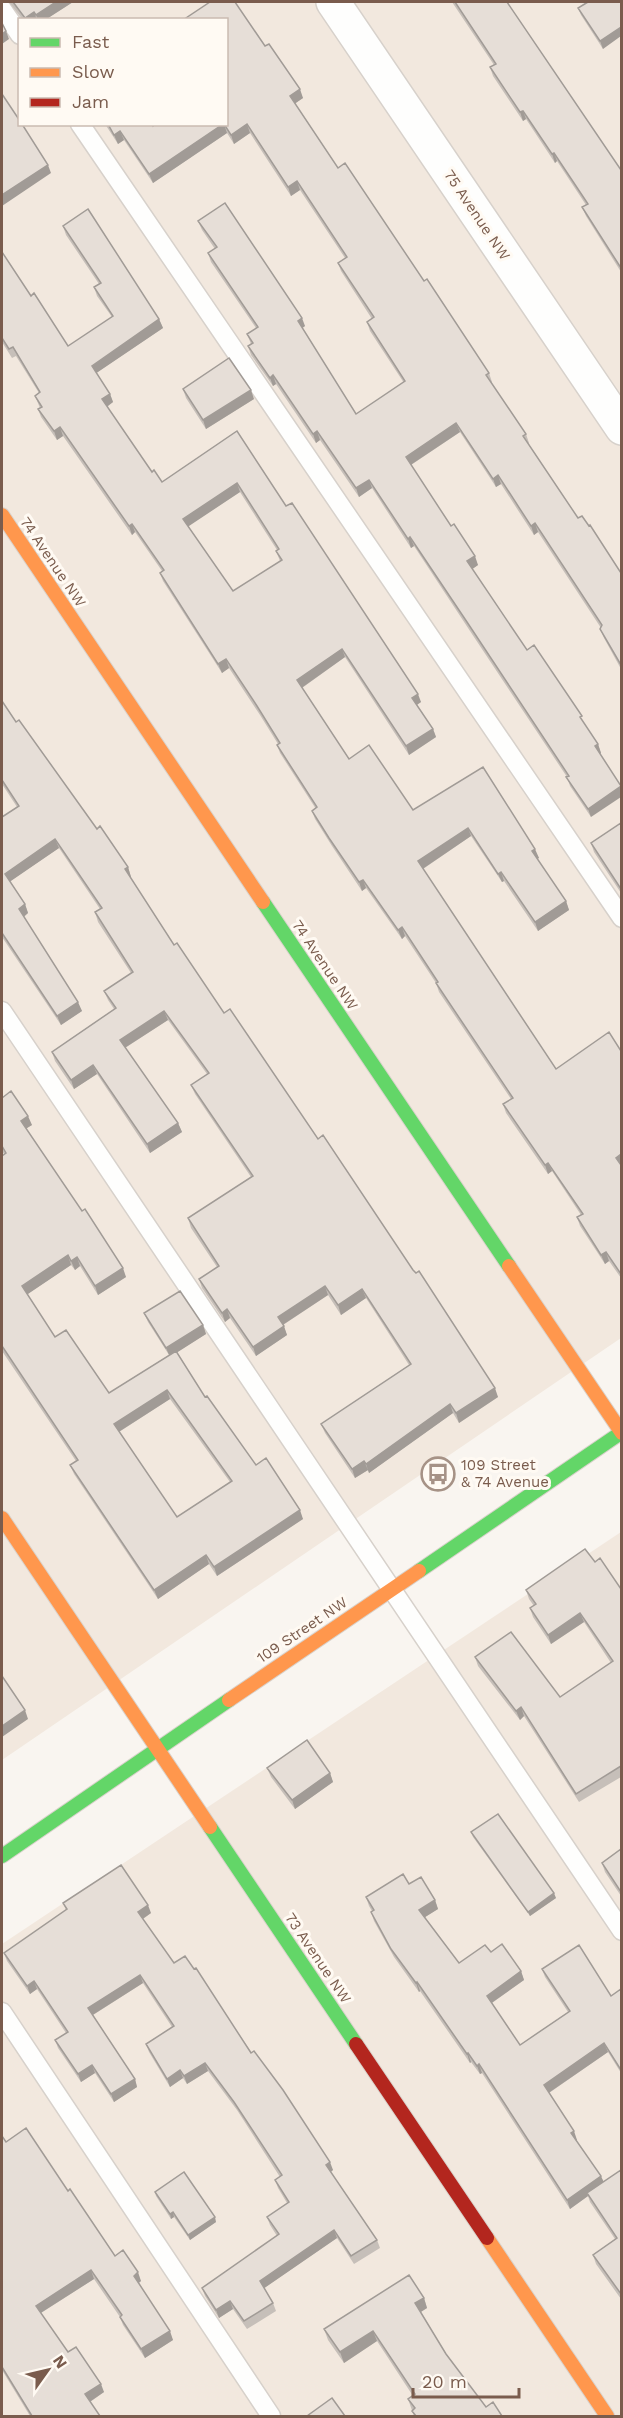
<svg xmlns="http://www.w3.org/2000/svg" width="623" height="2418" viewBox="0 0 623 2418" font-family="'Work Sans',sans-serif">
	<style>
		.residential { fill: #f2e8de; fill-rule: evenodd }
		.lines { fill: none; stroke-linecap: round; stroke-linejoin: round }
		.lane-casing { stroke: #d7d1cb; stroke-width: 21 }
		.street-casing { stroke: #d7d1cb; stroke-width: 36 }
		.fast-casing { stroke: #d9d2cb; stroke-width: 16 }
		.slow-casing { stroke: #d9d2cb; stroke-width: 16 }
		.jam-casing { stroke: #d9d2cb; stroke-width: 16 }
		.lane { stroke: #fefefd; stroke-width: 18 }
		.street { stroke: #fefefd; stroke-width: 33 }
		.fast { stroke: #63d668; stroke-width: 14 }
		.slow { stroke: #ff974d; stroke-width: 14 }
		.jam { stroke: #b3261e; stroke-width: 14 }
		.wall { fill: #c6bfb9; fill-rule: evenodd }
		.shaded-wall { fill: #a19b96 }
		.building { fill: #e6ded7; stroke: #a19b96; stroke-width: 1.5; fill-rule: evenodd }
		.labels { text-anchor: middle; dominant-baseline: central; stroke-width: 6; stroke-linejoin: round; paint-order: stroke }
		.street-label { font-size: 15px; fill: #7a5c4d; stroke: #fffaf3 }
		.poi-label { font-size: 15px; fill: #7a5c4d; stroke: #fffaf3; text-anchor: start }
	</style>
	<rect width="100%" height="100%" fill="#f9f5f0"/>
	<!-- residential -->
	<path class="residential" d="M2 2H621V1338L2 1760ZM20 20H226V124H20Z
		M621 1532V2416H2V1944Z"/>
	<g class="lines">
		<defs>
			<path id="lane" d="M2 9 20 35
				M80 124 622 918
				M2 1011 622 1931
				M2 2012 271 2416"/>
			<path id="street" d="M333 2 622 428"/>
			<path id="fast" d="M263 902 509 1266
				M419 1571 622 1432
				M210 1827 356 2044
				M2 1856 229 1700"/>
			<path id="slow" d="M2 515 263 902
				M509 1266 622 1433
				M2 1518 210 1827
				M229 1700 419 1571
				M487 2238 607 2416"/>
			<path id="jam" d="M356 2044 487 2238"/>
		</defs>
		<!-- lane casing -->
		<use href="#lane" class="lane-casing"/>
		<!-- street casing -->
		<use href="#street" class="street-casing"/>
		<!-- fast casing -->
		<use href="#fast" class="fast-casing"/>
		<!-- slow casing -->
		<use href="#slow" class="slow-casing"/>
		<!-- jam casing -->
		<use href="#jam" class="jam-casing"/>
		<!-- lane -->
		<use href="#lane" class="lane"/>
		<!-- street -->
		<use href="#street" class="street"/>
		<!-- fast -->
		<use href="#fast" class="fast"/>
		<!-- slow -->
		<use href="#slow" class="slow"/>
		<!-- jam -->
		<use href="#jam" class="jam"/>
	</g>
	<!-- wall -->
	<path class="wall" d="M9 2H73L45 20H23Z
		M452 2H507L621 170V272L586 216 582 207 586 205 557 161 555 163 526 119 523 121 493 76 490 67 494 65Z
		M586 2H621L603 49 581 15 578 8Z
		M265 46 303 98 295 103 338 168 424 281 489 373 492 382 491 383 526 434 529 443H528L578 518 621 573V669L604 638 600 629 601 628 538 532 534 535 501 484 496 487 460 432 411 465 451 526 478 565 472 569 527 650 585 725 598 744 601 753 600 754 591 817 570 786 567 777 470 631 414 546 411 548 372 488 359 497 320 440 316 443 276 384 273 386 251 355 248 346 251 344 247 334 256 328 211 262 208 253 215 249 202 230 198 221 305 326 302 328 356 414 404 383 370 331 367 322 372 319 341 271 338 263 345 258 300 190 291 196 250 133 234 144 227 133 153 183 124 140 118 144 105 124H152L153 126 226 124Z
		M63 226 159 319 163 328 96 373 110 394 113 402 107 407 152 472 162 482 237 431 286 506 421 702 417 705 433 729 436 737 409 755 345 657 302 688 349 759 413 810 483 767 539 858 537 859 566 901 569 910 538 931 504 881 502 882 471 836 423 869 556 1069 621 1051V1278L609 1261 605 1264 580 1226 577 1217 581 1215 552 1171 548 1174 506 1113 503 1104 511 1099 439 992 436 983 405 936 402 939 366 888 362 891 332 846 315 819 312 811 316 809 280 753 277 745 278 744 260 715 229 668 222 673 163 581 160 573 162 571 135 532 132 535 63 436 57 440 41 417 38 409 40 408 35 396 39 393 16 356 12 358 2 342V252L31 296 68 346 112 317 97 296 94 287 99 284 66 235ZM240 492 277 550 276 551 280 561 233 591 188 526Z
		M183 389 254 399 206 429 186 398Z
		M2 701 16 722 97 829 128 867 131 877H130L174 945 318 1139 498 1397 459 1423 453 1413 369 1473 368 1470 355 1478 325 1433 321 1424 409 1365 366 1298 341 1315 328 1295 283 1325 287 1335 256 1356 230 1318 225 1322 202 1288 199 1279 217 1267 191 1228 188 1218 251 1177 195 1094 191 1085 207 1074 168 1020 125 1048 178 1123 182 1132 150 1153 97 1074 74 1089 55 1061 52 1052 114 1009 108 1000 104 991 131 973 98 922 95 912 100 909 59 848 10 881 25 904 28 913 24 917 82 1011 61 1025 2 937V817L17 807 2 784Z
		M621 823V893L594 852 591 843Z
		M2 1098 32 1125 26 1128 126 1277 98 1295 80 1266 75 1270 71 1265 27 1294 55 1337 109 1393 169 1355 148 1322 144 1313 203 1325 206 1334 177 1352 205 1397 256 1465 303 1519 217 1576 209 1564 158 1599 74 1474 70 1465 76 1461 2 1351V1156L4 1154 2 1151ZM170 1399 230 1482 177 1517 119 1432Z
		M595 1562 621 1589V1777L579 1802 524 1716 520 1720 478 1666 475 1657 560 1697 611 1663 584 1622 551 1644 533 1617 530 1608 534 1606 529 1599 526 1590Z
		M267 1768 330 1773 333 1782 295 1809 271 1777Z
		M471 1832 556 1898 530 1916 473 1837Z
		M621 1849V1896L605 1872 602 1863Z
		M409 1884 435 1900 438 1909 425 1917 459 1963 491 1952 521 1971 524 1980 492 2003 520 2045 568 2012 545 1977 542 1969 611 1996 621 1989V2073L608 2052 549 2093 576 2140 604 2182 621 2170V2299L596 2264 593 2255 615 2239 590 2202 588 2196 570 2209 482 2073 480 2074 471 2062 470 2063 420 1991 419 1992 394 1957 374 1921 371 1912 372 1911 369 1906 366 1897Z
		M63 1903 151 1913 143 1919 174 1963 194 1969 333 2170 331 2172 377 2240 380 2248 354 2264 337 2238 264 2288 273 2303 276 2311 247 2329 233 2309 219 2318 205 2296 202 2288 277 2236 270 2225 267 2217 287 2203 278 2188 275 2180 280 2177 237 2110 208 2071 187 2084 183 2078 170 2087 149 2052 146 2044 172 2027 143 1983 93 2015 135 2079 137 2087 114 2102 95 2073 81 2082 58 2048 55 2040 66 2033 37 1989 30 1994 7 1961 4 1953 66 1910Z
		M2 2136 6 2142 68 2191 115 2256 141 2281 139 2283 173 2340 145 2358 123 2325 120 2317 94 2279 41 2313 68 2352 104 2392 90 2402 100 2416H30L2 2370Z
		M155 2192 216 2222 190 2240 174 2217 171 2219 156 2196Z
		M424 2298 427 2308 421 2312 446 2354 486 2407 502 2416H414L408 2399 413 2396 377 2341 344 2363 328 2340 324 2329Z"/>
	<!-- shaded-wall -->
	<path class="shaded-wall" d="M56 2H73L45 20H38L36 15Z
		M34 12 37 20H25V18Z
		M621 27V36L603 49 600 41Z
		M6 31 9 39 2 44V34Z
		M300 89 303 98 293 105 290 96Z
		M523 111 526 119 523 121 520 112Z
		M223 124H224L227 133 153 183 149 174Z
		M247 124 250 133 234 144 231 135Z
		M120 131 124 140 118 144 114 135Z
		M554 153 557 161 555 163 552 154Z
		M48 165 51 173 2 206V195Z
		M297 181 300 190 291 196 288 187Z
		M302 318 305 326 301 329 298 321Z
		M159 319 163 328 95 374 92 366Z
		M273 375 276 384 273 386 270 378Z
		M251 390 254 399 206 429 203 420Z
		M110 394 113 402 105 408 102 399Z
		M456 423 460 432 409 466 406 457Z
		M60 427 63 436 57 440 54 431Z
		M317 431 320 440 316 443 313 434Z
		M498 475 501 484 496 487 493 479Z
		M369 480 372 488 359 497 356 488Z
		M237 483 240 492 186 528 183 519Z
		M535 523 538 532 534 535 531 526Z
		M132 524 135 532 132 535 129 526Z
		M410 537 414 546 411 548 408 539Z
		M475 556 478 565 471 570 467 561Z
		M342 649 345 657 300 689 297 680Z
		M226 659 229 668 222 673 218 664Z
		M418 694 421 702 415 706 412 698Z
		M433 729 436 737 409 755 406 746Z
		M598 744 601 753 598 755 595 746Z
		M621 786V797L591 817 588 809Z
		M468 828 471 836 421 870 418 861Z
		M55 839 59 848 8 883 5 874Z
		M535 849 539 858 535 860 532 851Z
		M128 867 131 877 128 878 125 869Z
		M501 872 504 881 502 882 498 874Z
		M363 880 366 888 362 891 359 882Z
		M566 901 569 910 538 931 535 922Z
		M25 904 28 913 22 918 19 909Z
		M402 927 405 936 402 939 398 930Z
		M78 1002 82 1011 61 1025 57 1016Z
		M164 1011 168 1020 123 1049 120 1040Z
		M93 1065 97 1074 74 1089 71 1080Z
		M28 1116 32 1125 24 1130 21 1121Z
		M178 1123 182 1132 150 1153 147 1144Z
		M621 1154V1165L616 1158Z
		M548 1163 552 1171 548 1174 545 1165Z
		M606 1252 609 1261 605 1264 601 1255Z
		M68 1255 71 1265 25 1296 22 1286Z
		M77 1257 80 1266 75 1270 71 1261Z
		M123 1268 126 1277 98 1295 95 1286Z
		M325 1286 328 1295 281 1326 278 1317Z
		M362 1289 366 1298 341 1315 338 1305Z
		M227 1309 230 1318 225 1322 222 1313Z
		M203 1325 206 1334 170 1357 166 1348Z
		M284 1326 287 1335 256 1356 253 1347Z
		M495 1388 498 1397 459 1423 456 1413Z
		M167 1390 170 1399 117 1433 114 1424Z
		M450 1404 453 1413 369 1473 366 1464Z
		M364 1461 368 1470 355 1478 352 1469Z
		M300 1510 303 1519 217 1576 214 1567Z
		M206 1555 209 1564 158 1599 154 1590Z
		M580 1613 584 1622 551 1644 548 1635Z
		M521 1707 524 1716 520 1720 516 1711Z
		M25 1710 28 1719 2 1737V1726Z
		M330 1773 333 1782 295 1809 292 1800Z
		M554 1893 556 1898 530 1916 528 1912Z
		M435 1900 438 1909 422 1919 419 1910Z
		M148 1905 151 1913 141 1920 138 1912Z
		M521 1971 524 1980 490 2004 487 1996Z
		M140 1975 143 1983 91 2016 88 2008Z
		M34 1981 37 1989 30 1994 27 1986Z
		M417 1982 420 1991 419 1992 416 1983Z
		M604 2043 608 2052 547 2094 544 2085Z
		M468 2053 471 2062 470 2063 467 2054Z
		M205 2063 208 2071 187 2084 184 2076Z
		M479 2064 482 2073 480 2074 477 2066Z
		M92 2065 95 2073 81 2082 78 2074Z
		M180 2070 183 2078 170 2087 167 2079Z
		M135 2079 137 2087 114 2102 111 2094Z
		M574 2131 577 2140 574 2141 571 2133Z
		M330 2162 333 2170 329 2173 326 2165Z
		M601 2176 605 2185 587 2193 588 2196 570 2209 567 2200Z
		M173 2212 174 2217 171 2219 170 2214Z
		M215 2217 216 2222 190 2240 188 2235Z
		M334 2230 337 2238 263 2289 260 2281Z
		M91 2270 94 2279 39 2314 36 2306Z
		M138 2272 141 2281 137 2284 134 2276Z
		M424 2298 427 2308 419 2313 415 2303Z
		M230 2301 233 2309 219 2318 216 2310Z
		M170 2331 173 2340 145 2358 141 2349Z
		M373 2331 377 2341 344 2363 340 2352Z
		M101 2384 104 2392 88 2403 85 2394Z"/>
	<!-- building -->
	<path class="building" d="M13 2H56L36 15 34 12 25 18Z
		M210 2H235L265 46 269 44 300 89 290 96 338 168 345 163 424 281 427 279 489 373 486 375 526 434 523 436 578 518 582 516 589 526 590 525 621 573V665L600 629 602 625 535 523 531 526 498 475 493 479 456 423 406 457 451 526 454 524 475 556 467 561 527 650 534 645 582 716 580 717 598 744 595 746 621 786 588 809 566 777 569 776 467 622 410 537 408 539 369 480 356 488 317 431 313 434 273 375 270 378 248 346 253 343 247 334 258 327 208 253 217 247 198 221 225 203 302 318 298 321 356 414 405 381 367 322 374 317 338 263 347 257 297 181 288 187 247 124 231 135 224 124H226V20H183Z
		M455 2H507L621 170V268L582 207 588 204 554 153 552 154 523 111 520 112 490 67 496 64Z
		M588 2H621V27L600 41 578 8Z
		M2 23 6 31 2 34Z
		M2 94 20 121V124H22L48 165 2 195Z
		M108 124H152L153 126 155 124H223L149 174 120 131 114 135Z
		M88 209 159 319 92 366 110 394 102 399 152 472 154 470 162 482 237 431 286 506 292 503 418 694 412 698 433 729 406 746 342 649 297 680 349 759 369 745 413 810 483 767 535 849 532 851 566 901 535 922 501 872 498 874 468 828 418 861 556 1069 609 1032 621 1051V1154L616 1158 621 1165V1274L606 1252 601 1255 577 1217 583 1214 548 1163 545 1165 503 1104 513 1098 436 983 438 982 402 927 398 930 363 880 359 882 329 838 312 811 317 807 277 745 280 743 257 706 226 659 218 664 160 573 164 570 132 524 129 526 60 427 54 431 38 409 42 407 35 396 40 392 13 347 9 349 2 338V252L31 296 34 293 68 346 113 316 94 287 101 283 63 226ZM237 483 279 549 276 551 282 560 233 591 183 519Z
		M229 358 251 390 203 420 183 389Z
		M2 701 16 722 19 720 97 829 100 826 128 867 125 869 174 945 177 943 224 1013 230 1009 318 1139 323 1135 413 1270 416 1273 419 1271 495 1388 456 1413 450 1404 366 1464 364 1461 352 1469 321 1424 411 1364 362 1289 338 1305 325 1286 278 1317 284 1326 253 1347 227 1309 222 1313 199 1279 219 1266 188 1218 253 1176 191 1085 209 1073 164 1011 120 1040 178 1123 147 1144 93 1065 71 1080 52 1052 116 1008 104 991 133 972 95 912 102 908 55 839 5 874 25 904 19 909 78 1002 57 1016 2 933V817L19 806 2 780Z
		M621 823V889L591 843Z
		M11 1091 28 1116 21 1121 82 1211 85 1209 123 1268 95 1286 77 1257 71 1261 68 1255 22 1286 55 1337 66 1330 109 1393 176 1351 205 1397 207 1396 256 1465 266 1458 300 1510 214 1567 206 1555 154 1590 70 1465 78 1460 2 1346V1156L6 1153 2 1146V1098ZM167 1390 232 1481 177 1517 114 1424Z
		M180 1291 203 1325 166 1348 144 1313Z
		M585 1549 595 1562 600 1558 621 1589V1766L576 1794 521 1707 516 1711 475 1657 511 1632 560 1697 613 1661 580 1613 548 1635 530 1608 536 1604 526 1590Z
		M2 1676 25 1710 2 1726Z
		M307 1740 330 1773 292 1800 267 1768Z
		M498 1814 554 1893 528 1912 471 1832Z
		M621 1849V1892L602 1863Z
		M121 1865 148 1905 138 1912 174 1963 185 1956 194 1969 196 1968 251 2053 254 2051 283 2090 330 2162 326 2165 377 2240 351 2256 334 2230 260 2281 273 2303 244 2321 230 2301 216 2310 202 2288 279 2234 267 2217 289 2202 275 2180 282 2175 234 2102 205 2063 184 2076 180 2070 167 2079 146 2044 174 2026 140 1975 88 2008 135 2079 111 2094 92 2065 78 2074 55 2040 68 2032 34 1981 27 1986 4 1953 67 1909 63 1903Z
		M403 1874 409 1884 421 1877 435 1900 419 1910 459 1963 485 1945 491 1952 502 1944 521 1971 487 1996 520 2045 570 2011 542 1969 579 1945 611 1996 621 1989V2070L604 2043 544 2085 574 2131 571 2133 601 2176 567 2200 479 2064 477 2066 468 2053 467 2054 417 1982 416 1983 391 1949 371 1912 374 1910 366 1897Z
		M26 2128 68 2191 70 2189 115 2256 123 2250 138 2272 134 2276 170 2331 141 2349 120 2317 122 2315 91 2270 36 2306 68 2352 76 2347 101 2384 85 2394 100 2416H32L2 2367V2136L6 2142Z
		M621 2170V2294L593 2255 617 2238 587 2193Z
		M184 2172 215 2217 188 2235 173 2212 170 2214 155 2192Z
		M409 2275 424 2298 415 2303 446 2354 486 2407 493 2402 502 2416H416L412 2411 415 2408 408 2399 415 2394 373 2331 340 2352 324 2329Z
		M332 2398 345 2416H307Z"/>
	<!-- icons -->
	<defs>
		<symbol id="bus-ring" viewBox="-11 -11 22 22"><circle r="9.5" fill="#fffaf3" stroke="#a69286" stroke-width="1.5"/><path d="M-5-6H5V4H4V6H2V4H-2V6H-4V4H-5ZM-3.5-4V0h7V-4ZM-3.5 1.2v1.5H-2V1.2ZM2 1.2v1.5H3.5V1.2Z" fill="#a69286"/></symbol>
	</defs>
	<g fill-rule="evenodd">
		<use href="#bus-ring" x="419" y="1455" width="38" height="38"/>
	</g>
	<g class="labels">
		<!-- street labels -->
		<g class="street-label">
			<text transform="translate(477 215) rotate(56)">75 Avenue NW</text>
			<text transform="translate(53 562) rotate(56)">74 Avenue NW</text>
			<text transform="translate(325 965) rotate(56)">74 Avenue NW</text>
			<text transform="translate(302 1630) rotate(-34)">109 Street NW</text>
			<text transform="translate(318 1958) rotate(56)">73 Avenue NW</text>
		</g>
		<!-- poi labels -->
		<g class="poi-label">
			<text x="461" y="1465">109 Street<tspan x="461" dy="17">&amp; 74 Avenue</tspan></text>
		</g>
	</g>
	<!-- border -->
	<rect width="623" height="2418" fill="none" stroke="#7a5c4d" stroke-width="6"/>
	<!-- legend -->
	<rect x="18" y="18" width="210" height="108" fill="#fffaf3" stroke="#cabbb1" stroke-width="1.5"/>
	<rect x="30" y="38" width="30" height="9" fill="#63d668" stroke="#cabbb1" stroke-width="1.5"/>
	<text x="72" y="48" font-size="18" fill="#7a5c4d">Fast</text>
	<rect x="30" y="68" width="30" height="9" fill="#ff974d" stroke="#cabbb1" stroke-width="1.5"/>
	<text x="72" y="78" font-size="18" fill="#7a5c4d">Slow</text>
	<rect x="30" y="98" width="30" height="9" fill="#b3261e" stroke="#cabbb1" stroke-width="1.5"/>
	<text x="72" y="108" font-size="18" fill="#7a5c4d">Jam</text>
	<!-- north arrow -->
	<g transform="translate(48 2370) rotate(56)" stroke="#fffaf3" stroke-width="4.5" paint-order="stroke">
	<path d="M0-4.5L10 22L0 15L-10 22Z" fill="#7a5c4d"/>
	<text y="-9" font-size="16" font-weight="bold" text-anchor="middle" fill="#7a5c4d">N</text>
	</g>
	<!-- scale -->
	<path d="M413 2388v9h106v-9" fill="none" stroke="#7a5c4d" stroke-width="3"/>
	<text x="422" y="2388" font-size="18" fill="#7a5c4d" stroke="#fffaf3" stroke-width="4.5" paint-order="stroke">20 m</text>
</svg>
